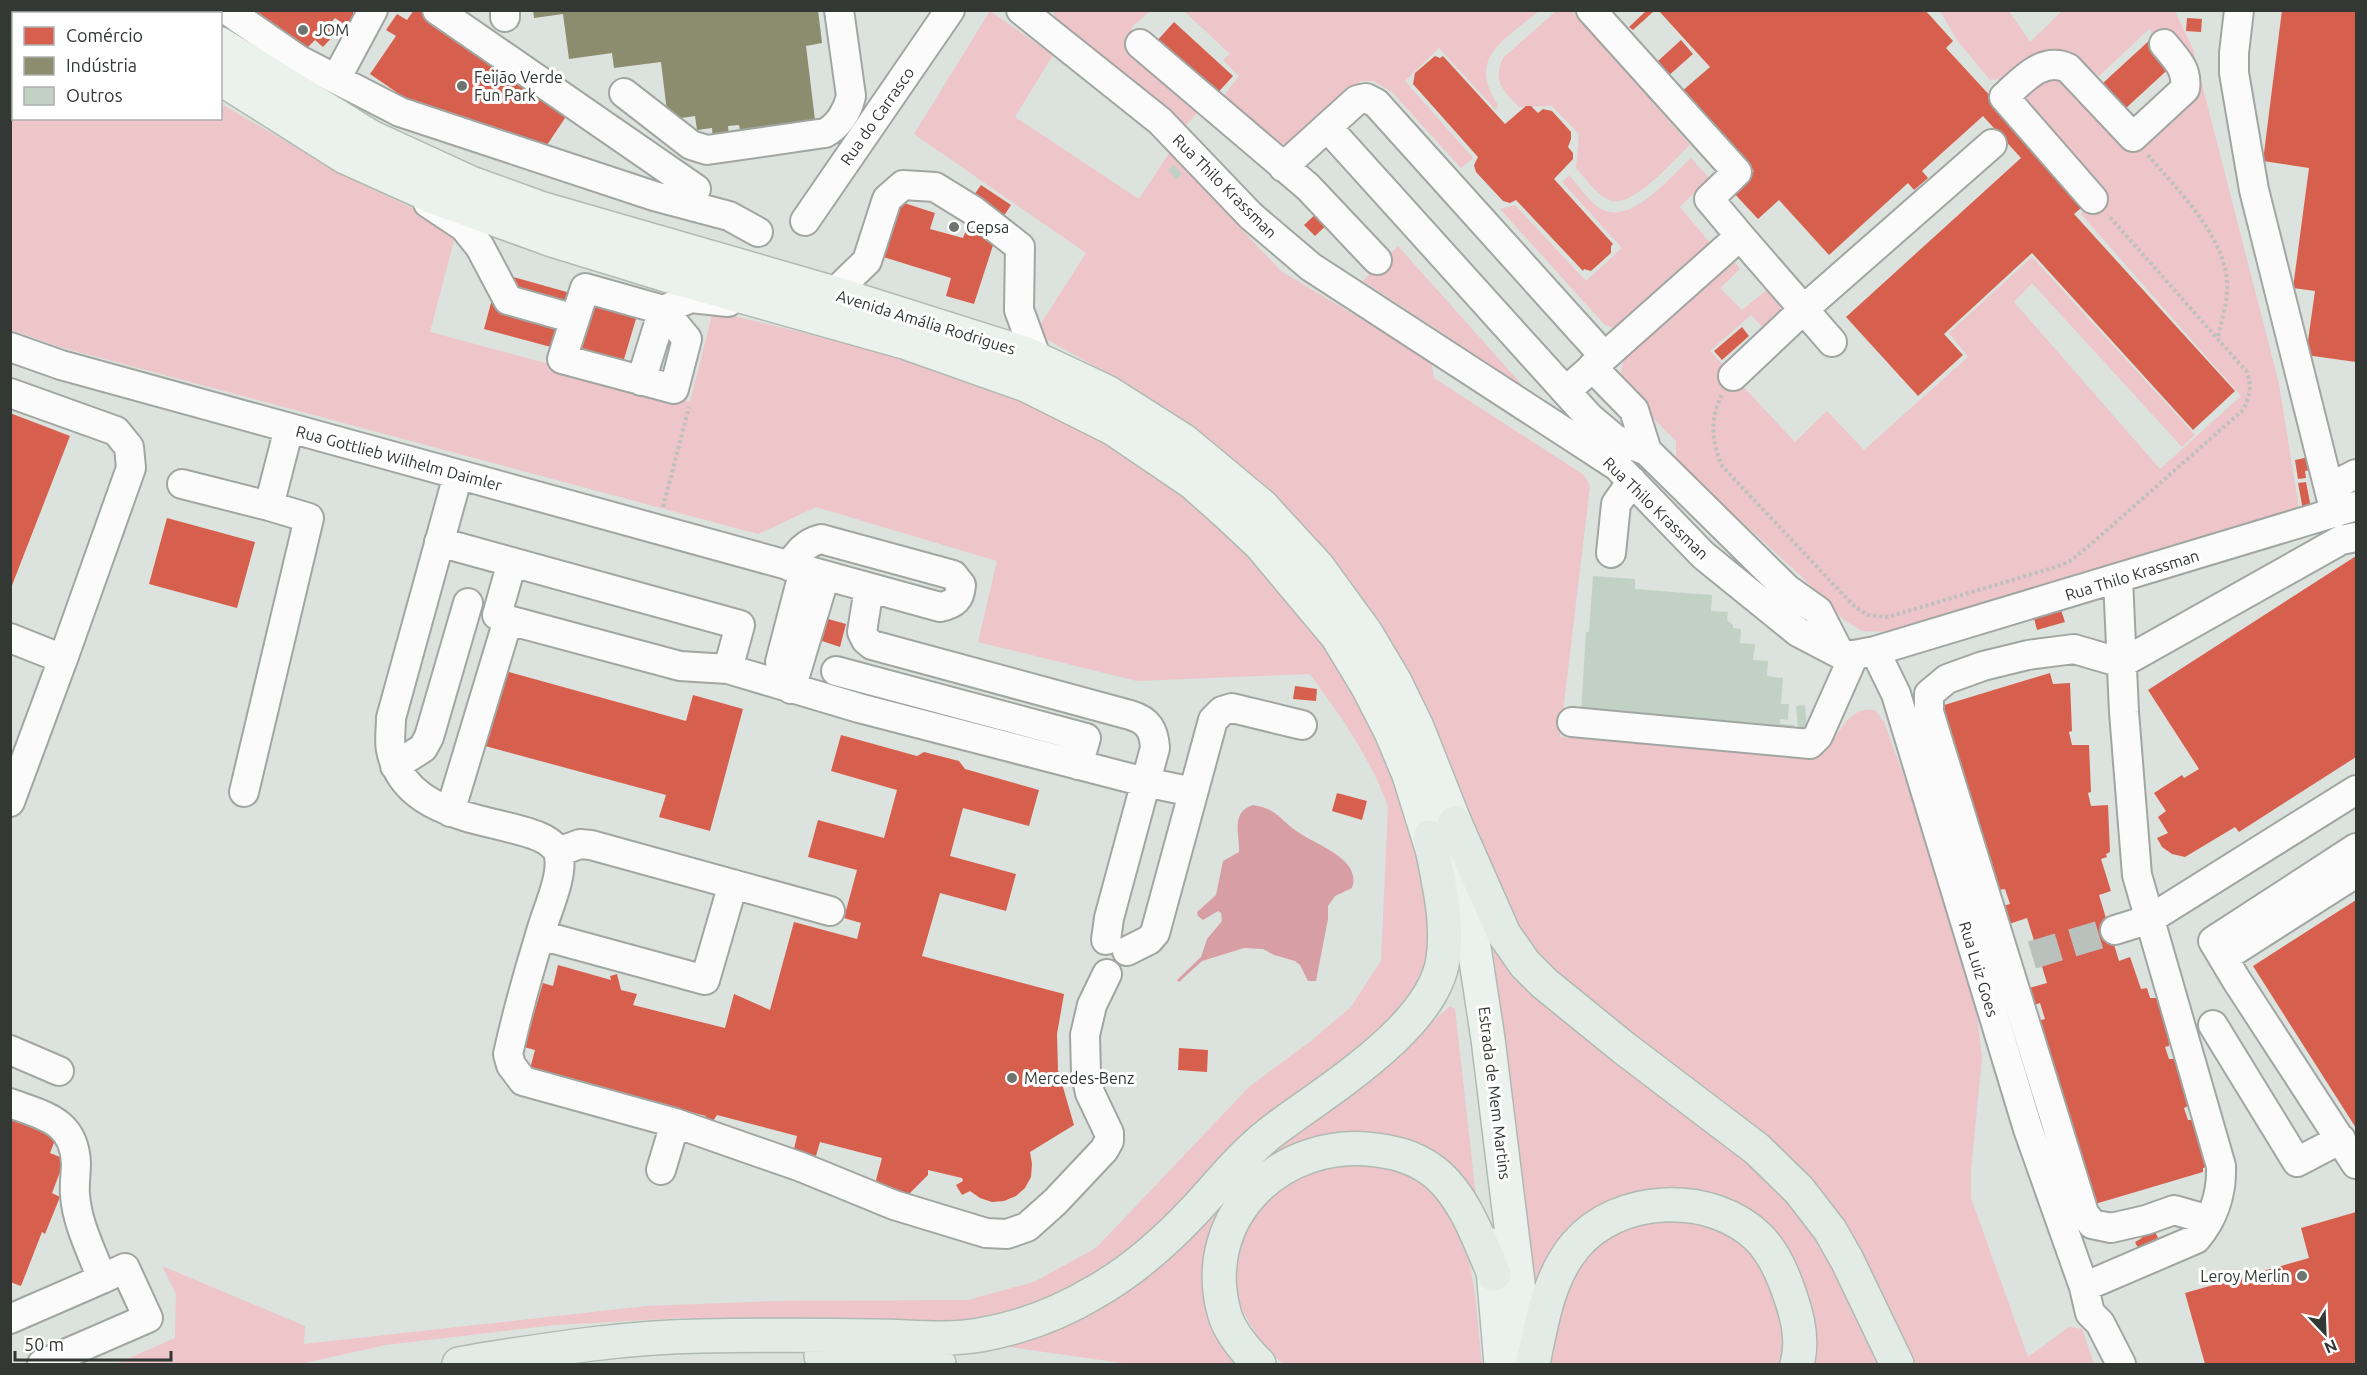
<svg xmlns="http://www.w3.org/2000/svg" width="2367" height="1375" viewBox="0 0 2367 1375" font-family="Ubuntu,sans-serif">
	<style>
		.green { fill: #eec5c8 }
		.water { fill: #d79ea4 }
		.shops { fill: #d6604d }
		.industry { fill: #8c8c6e }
		.building { fill: #c1d2c5 }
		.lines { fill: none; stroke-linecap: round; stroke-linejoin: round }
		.minor-tunnel { stroke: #bac0bb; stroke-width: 28; stroke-dasharray: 28 14; stroke-linecap: butt }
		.minor-casing { stroke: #a1a6a2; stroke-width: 32 }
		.major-casing { stroke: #afbab2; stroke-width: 36 }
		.highway-casing { stroke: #afbab2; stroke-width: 36 }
		.path { stroke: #bec0be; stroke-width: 4; stroke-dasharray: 3 3; stroke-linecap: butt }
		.minor { stroke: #fafbfa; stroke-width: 28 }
		.major { stroke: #ebf1ed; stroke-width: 33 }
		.highway { stroke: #e2ebe5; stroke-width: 33 }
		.poi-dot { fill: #6e746f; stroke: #fff; stroke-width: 2 }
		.labels { text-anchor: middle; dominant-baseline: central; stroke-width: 6; stroke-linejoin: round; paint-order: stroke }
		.poi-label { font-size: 16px; fill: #333834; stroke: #fff; text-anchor: start }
		.street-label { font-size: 16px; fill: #333834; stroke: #fff }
	</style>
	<rect width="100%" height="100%" fill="#dce2dd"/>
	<!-- green -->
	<path class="green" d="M11 11H94L96 13 14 14V118H220L221 104 355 181 457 229 430 332 690 402 713 311 936 365 1042 407 1125 451 1202 509 1241 543 1320 637 1371 726 1402 796 1427 872 1434 944 1417 1001 1146 1243 1048 1304 965 1322 681 1318 555 1325 386 1345 300 1364H116L175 1338 176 1294 162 1266 305 1326 304 1344 647 1306 778 1301 968 1300 1034 1282 1096 1248 1250 1086 1311 1041 1351 1007 1381 961 1388 807C1371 758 1340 715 1310 674L1137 681 978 642 997 561 816 507 758 534 60 347 11 330Z
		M990 11 1053 55 1015 117 1139 199 1169 153 1281 271 1431 361 1434 378 1584 475 1590 486 1560 737 1815 757C1838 746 1844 704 1875 710L1884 722 1965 943 1975 1000 1982 1057 1971 1170V1198L2028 1357 2069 1327 2082 1329 2094 1364H1913L1853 1242 1555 976 1522 933 1498 883 1430 712 1404 662 1367 604 1310 535 1223 452 1131 386 1035 333 1086 253 914 134Z
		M1053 11H1150L1132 27 1129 43 1201 109 1185 126 1165 106 1057 25Z
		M1184 11H1539C1505 40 1466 57 1498 105L1496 110 1439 48 1405 81 1473 158 1461 168 1392 92 1373 81H1361L1290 143 1274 145 1221 99 1239 76 1223 60 1230 54Z
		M1556 11H1573L1690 145C1674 160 1630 211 1609 200 1596 194 1585 178 1576 168L1579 134 1552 106 1519 107C1503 90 1492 82 1503 58Z
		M1940 11H2009L2030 42 2062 11H2175L2193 49 2279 384 2300 515 1890 632 1862 631 1844 620 1801 576 1676 462V441L1626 391C1621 379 1620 370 1624 358L1731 262 1736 263 1740 269 1720 288 1742 310 1768 289 1782 311 1769 334 1751 315 1710 351 1795 442 1827 411 1864 450 1968 357 1949 333 2032 257 2195 435 2182 447 2032 283 2014 302 2160 469 2241 396 2081 214 2099 198 2024 99C2037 81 2040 78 2063 77L2130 151 2185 102 2155 36 2149 29 2099 76 2057 51 2048 50 2036 55 2010 78 1990 80 1957 40Z
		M1691 158 1709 178 1680 207 1710 243 1614 328 1605 325 1500 209 1515 205 1586 281 1622 248 1562 182 1569 175C1578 185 1589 202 1601 209 1631 226 1670 177 1691 158Z
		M1398 246 1523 386 1363 281Z
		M1494 936 1773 1177 1822 1239 1885 1364H1809L1778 1237 1627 1197 1602 1204 1568 1230 1553 1247 1538 1286 1532 1278 1493 949Z
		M1450 1006 1455 1009 1476 1197 1373 1140 1221 1215 1242 1364H1129L1002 1346 1365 1081Z
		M1355 1164C1377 1167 1399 1168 1418 1179 1476 1210 1475 1307 1482 1364H1283L1263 1346 1237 1301 1234 1253 1239 1233 1269 1195 1320 1165Z
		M1658 1219 1707 1225 1726 1231 1748 1247 1767 1267 1786 1328 1784 1364H1551L1550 1344 1570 1279 1598 1238Z"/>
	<!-- water -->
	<path class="water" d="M1253 805C1279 809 1281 822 1301 834 1319 846 1362 860 1352 888L1335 896 1328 906V919L1316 981H1308L1300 965 1295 961 1274 955 1263 949 1244 948 1202 961 1179 982 1177 980 1201 957 1207 939 1222 921 1221 913 1218 911 1203 920 1198 916 1197 912 1216 895 1223 861 1239 852C1240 835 1230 812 1253 805Z"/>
	<!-- shops -->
	<path class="shops" d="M243 10H353V23L344 24 335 18 328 26 336 33 323 47 315 40 304 51 277 25 269 34Z
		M414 10H427L571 109 547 145 405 98 370 74 396 36 386 30 397 14 407 20Z
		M1647 10 1653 12 1633 30 1629 27Z
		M1658 10H1925L1953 41 1946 48 2088 202 2074 214 2235 391 2193 430 2032 253 1944 334 1963 355 1918 396 1846 317 2021 158 1983 116 1922 171 1928 178 1914 190 1908 183 1829 255 1779 200 1758 219 1732 191 1754 171 1681 92 1710 67Z
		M2282 10H2356V362L2306 355 2315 291 2293 288 2309 168 2263 161Z
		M2187 18 2202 19 2201 32 2186 31Z
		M1174 22 1233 76 1214 97 1155 43Z
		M2152 38 2175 63 2126 108 2103 83Z
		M1681 40 1693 54 1667 77 1658 67 1661 64 1658 61Z
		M1435 56 1440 58 1443 56 1505 124 1526 106H1531L1538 113 1543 109 1552 111 1571 132V139L1568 147 1573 153V159L1554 179 1613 244 1611 246V253L1591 271 1584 269 1583 271 1516 200 1510 203 1503 201 1476 172 1474 165 1478 157 1413 84 1415 73Z
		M981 185 1011 205 1000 222 969 202Z
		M895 200 935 213 930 229 963 238 969 223 997 233 974 304 946 296 951 278 877 255Z
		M1320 210 1331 221 1315 236 1304 225Z
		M499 273 638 312 622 366 484 329Z
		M1742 327 1749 336 1722 360 1714 351Z
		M10 413 70 436 11 588H10Z
		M2309 457 2311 470 2305 471 2306 478 2298 479 2295 460Z
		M2306 482 2311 508 2303 510 2298 483Z
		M167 518 255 542 237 608 149 584Z
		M2356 556V757L2239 832 2235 827 2185 857 2172 854 2162 847 2157 838 2168 833 2158 817 2166 811 2154 793 2182 775 2184 778 2199 769 2148 690Z
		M2061 610 2065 622 2037 630 2034 618Z
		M821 617 846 624 840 647 816 639Z
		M505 671 686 721 693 695 743 709 710 831 659 817 666 795 485 746Z
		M2050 673 2053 684 2070 683 2072 731 2069 732 2072 745H2089L2091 792 2088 793 2091 806 2108 805 2110 852 2106 854 2107 857 2101 859 2111 891 2099 895 2119 961 2130 957 2141 989 2147 988 2150 998H2167L2169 1046 2165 1047 2169 1059H2186L2188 1106 2184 1108 2188 1120H2204L2207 1167 2203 1168V1172L2095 1204 2038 1021 2045 1019 2040 1003 2034 1005 2029 988 2047 983 2040 960 2027 918 2009 924 2003 906 2010 904 2005 889 1998 890 1941 706Z
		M1295 686 1317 689 1316 701 1293 699Z
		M841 735 917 756 924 752 959 761 965 769 1039 790 1029 826 963 808 950 856 1016 874 1006 911 940 893 922 956 1064 994 1057 1034 1058 1070 1074 1125 1030 1152 1032 1164 1031 1177 1025 1188 1016 1196 1004 1201 992 1202 980 1198 970 1191 962 1195 956 1185 963 1181 962 1178 928 1170V1175L902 1201 888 1192 876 1180 882 1158 820 1142 816 1156 794 1149 797 1136 717 1115 711 1124 704 1119 706 1116 530 1069 535 1050 524 1047 543 983 553 986 558 965 611 980 610 976 617 974 621 990 637 994 633 1005 725 1028 734 994 770 1010 794 922 857 939 861 923 844 918 857 870 808 857 818 820 884 838 897 790 831 771Z
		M1337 793 1367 801 1362 820 1332 811Z
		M2356 900V1128L2253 966Z
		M1179 1048 1208 1050 1207 1072 1178 1070Z
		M10 1116 57 1135 50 1153 65 1159 52 1193 60 1197 45 1234 42 1232 21 1286 10 1282Z
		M2356 1212V1364H2205L2185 1293 2309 1258 2301 1228Z
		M2152 1225 2158 1238 2138 1248 2135 1242 2142 1238 2139 1232Z"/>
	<!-- industry -->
	<path class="industry" d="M533 10H818L822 43 806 46 815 120 740 130 739 125 728 126 729 137 713 139 712 128 697 130 695 116 668 120 661 62 614 68 612 53 569 59 563 14 534 18Z"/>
	<!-- building -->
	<path class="building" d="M1174 165 1182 174 1176 180 1168 170Z
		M1593 576 1635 579V589L1712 595 1711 611 1728 612 1727 620 1733 625V628L1741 629 1740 643 1755 644 1753 660 1768 661 1767 676 1783 678 1781 704H1789L1788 720 1780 719V724L1794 725V730L1779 728V726L1581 712 1586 632H1589Z
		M1805 705 1807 729 1798 730 1796 706Z"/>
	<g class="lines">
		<!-- minor-tunnel -->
		<path class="minor-tunnel" d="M2032 955 2115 930"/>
		<defs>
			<path id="minor" d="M227 10 299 60 400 112 654 196 729 216 758 232
				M437 10 696 189 685 204
				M505 10V17
				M1021 10 1160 121 1251 216 1311 267 1617 466 1703 555 1798 632 1840 654 1854 655 1875 651 2356 506
				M1591 10 1737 172 1709 199 1740 236
				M2239 10 2234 53V73L2254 190 2335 513
				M1140 44 1308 187 1377 260
				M336 79 373 10
				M624 93 691 145 707 150 825 133C839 126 848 110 851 96L839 10
				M1327 127 1589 417 1615 439 1647 451 1787 589 1818 611 1840 654
				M1283 167 1357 100 1366 98 1376 103 1604 356
				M2093 199 2004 97C2022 81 2042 56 2068 68L2133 137 2185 89C2188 69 2176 59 2164 44
				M428 203 464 227 480 247 508 300 575 319 562 359 674 389 687 339 663 310 585 288 575 319
				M805 221 950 10
				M834 293 867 261 887 199 903 185 935 187 974 211 1020 247 1019 310 1037 359
				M10 347 61 365 940 607C955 604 960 599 961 585L953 575 821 539C805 543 798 553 789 566
				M1592 367 1634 410 1647 451
				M1733 376 1804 309 1992 144
				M641 381 663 310 691 298 728 302
				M1566 391 1740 236 1832 342
				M10 393 116 431 129 447 131 468 63 659
				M458 475 391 718C391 729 389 741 391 750 408 838 550 813 559 856 563 878 546 912 540 935 528 974 517 1014 508 1054L511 1065 523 1081 675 1123 801 1167 894 1205 986 1233 1007 1234 1027 1227 1055 1202 1104 1150 1109 1141V1133L1090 1093 1086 1074 1085 1035 1092 1005 1107 974
				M182 484 269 506 289 428
				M2329 488 2356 474
				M439 542 740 625 728 669 859 708 1145 782 1193 792
				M1611 553 1616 504 1632 481
				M512 562 497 615 508 620 680 666 728 669
				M869 588 862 632 866 640 872 645 1130 715C1148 720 1154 730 1155 748L1109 918 1106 940
				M10 638 63 659 10 802
				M1875 651 1896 694 2028 1129 2084 1287 2090 1313 2100 1323 2121 1364
				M780 662 804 570
				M836 671 1086 738 1078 765
				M791 689 825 576
				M1572 722 1810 744 1818 736 1854 655
				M395 766 423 748 429 737 468 603
				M244 792 309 518 269 506
				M450 812 508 620
				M2356 848 2213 941 2237 981 2356 1164
				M558 852 580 844 591 845 830 911
				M2115 930 2150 919 2356 790
				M540 935 705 980 733 884
				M1127 951 1149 940 1155 933 1213 720 1222 711 1232 708 1302 725
				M2223 958 2356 873
				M2213 1025 2297 1162 2341 1139
				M10 1050 59 1071
				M10 1103C44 1116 74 1120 76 1163 76 1173 74 1184 75 1195 77 1224 92 1252 102 1279L10 1319
				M661 1170 675 1123
				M2209 1220 2174 1210 2146 1220 2111 1228 2092 1224 2084 1213 1929 712V694L1947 679 1983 666 2028 655 2074 649 2122 663 2341 540 2356 537
				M2084 1287 2196 1239C2214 1218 2222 1192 2221 1166L2137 875 2124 712 2118 579
				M42 1364 148 1318 125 1268 102 1279"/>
			<path id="major" d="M132 10 136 14
				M179 10 183 14
				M220 44 371 137 471 183 540 208 834 293 1024 353 1107 392 1184 441 1262 506 1318 567 1366 633 1395 682 1417 727 1455 823 1488 1039 1528 1364
				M220 78 345 157 436 198 552 240 666 275 904 342 1026 385 1114 429 1192 482 1228 514 1260 544 1337 636 1368 687 1391 732 1409 775 1437 865
				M1491 1245 1501 1364"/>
			<path id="highway" d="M1455 823 1504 934 1525 964 1544 983 1624 1048 1757 1149 1799 1190 1830 1230 1847 1260 1897 1364
				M821 1356 939 1364
				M487 1359C558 1348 629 1337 701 1336 759 1335 817 1335 875 1336 908 1336 946 1341 980 1335 1020 1328 1060 1313 1095 1292 1132 1271 1166 1241 1195 1210 1222 1181 1245 1151 1278 1127 1329 1089 1434 1026 1443 959 1449 918 1437 877 1430 837
				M459 1364 487 1359 509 1358
				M1259 1364C1245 1350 1229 1332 1224 1312 1198 1216 1282 1137 1376 1150 1400 1153 1419 1159 1438 1175 1466 1200 1479 1240 1494 1274
				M1533 1364C1541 1325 1548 1278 1575 1246 1618 1194 1712 1191 1759 1238 1775 1254 1784 1277 1791 1298 1798 1318 1803 1343 1797 1364"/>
		</defs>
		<!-- minor casing -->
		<use href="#minor" class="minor-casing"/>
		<!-- major casing -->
		<use href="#major" class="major-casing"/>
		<!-- highway casing -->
		<use href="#highway" class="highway-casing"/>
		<!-- path -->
		<path class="path" d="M2148 155C2178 191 2231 241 2227 292 2226 307 2221 323 2218 337
			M1722 395C1709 419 1712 442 1722 466L1855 607 1868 615 1888 617 2056 567 2070 561 2090 545 2243 410C2250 396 2252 387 2247 372L2108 215
			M663 507 689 407"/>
		<!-- minor -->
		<use href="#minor" class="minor"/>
		<!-- major -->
		<use href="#major" class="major"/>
		<!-- highway -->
		<use href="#highway" class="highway"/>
	</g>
	<!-- markers -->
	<g class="poi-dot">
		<circle cx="303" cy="30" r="6"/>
		<circle cx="462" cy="86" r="6"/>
		<circle cx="954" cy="227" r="6"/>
		<circle cx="1012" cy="1078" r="6"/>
		<circle cx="2302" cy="1276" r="6"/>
	</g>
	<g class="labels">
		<!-- poi labels -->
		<g class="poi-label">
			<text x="315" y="30">JOM</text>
			<text x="474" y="77">Feijão Verde<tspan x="474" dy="18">Fun Park</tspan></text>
			<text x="966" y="227">Cepsa</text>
			<text x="1024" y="1078">Mercedes-Benz</text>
			<text x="2290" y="1276" text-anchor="end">Leroy Merlin</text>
		</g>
		<!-- street labels -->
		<g class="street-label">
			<text transform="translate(877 116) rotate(-55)">Rua do Carrasco</text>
			<text transform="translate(1225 186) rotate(45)">Rua Thilo Krassman</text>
			<text transform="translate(926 322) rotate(17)">Avenida Amália Rodrigues</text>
			<text transform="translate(399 458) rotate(15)">Rua Gottlieb Wilhelm Daimler</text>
			<text transform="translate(1656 508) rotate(44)">Rua Thilo Krassman</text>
			<text transform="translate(2132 575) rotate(-17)">Rua Thilo Krassman</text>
			<text transform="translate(1979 969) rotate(73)">Rua Luiz Goes</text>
			<text transform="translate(1495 1093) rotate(83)">Estrada de Mem Martins</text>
		</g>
	</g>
	<!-- border -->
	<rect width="2367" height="1375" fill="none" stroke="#333834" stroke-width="24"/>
	<!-- legend -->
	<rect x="12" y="12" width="210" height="108" fill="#ffffff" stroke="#adafae" stroke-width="1.5"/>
	<rect x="24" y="27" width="30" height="18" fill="#d6604d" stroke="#adafae" stroke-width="1.5"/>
	<text x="66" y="42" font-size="18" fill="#333834">Comércio</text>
	<rect x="24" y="57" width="30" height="18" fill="#8c8c6e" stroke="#adafae" stroke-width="1.5"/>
	<text x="66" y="72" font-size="18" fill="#333834">Indústria</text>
	<rect x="24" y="87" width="30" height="18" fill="#c1d2c5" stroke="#adafae" stroke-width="1.5"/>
	<text x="66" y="102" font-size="18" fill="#333834">Outros</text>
	<!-- north arrow -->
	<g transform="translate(2325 1333) rotate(157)" stroke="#ffffff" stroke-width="4.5" paint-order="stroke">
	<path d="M0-4.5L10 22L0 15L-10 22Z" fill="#333834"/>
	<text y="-9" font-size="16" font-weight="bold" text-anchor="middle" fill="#333834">N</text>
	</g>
	<!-- scale -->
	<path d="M15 1351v9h156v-9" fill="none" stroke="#333834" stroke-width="3"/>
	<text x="24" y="1351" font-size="18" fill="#333834" stroke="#ffffff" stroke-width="4.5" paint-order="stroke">50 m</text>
</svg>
